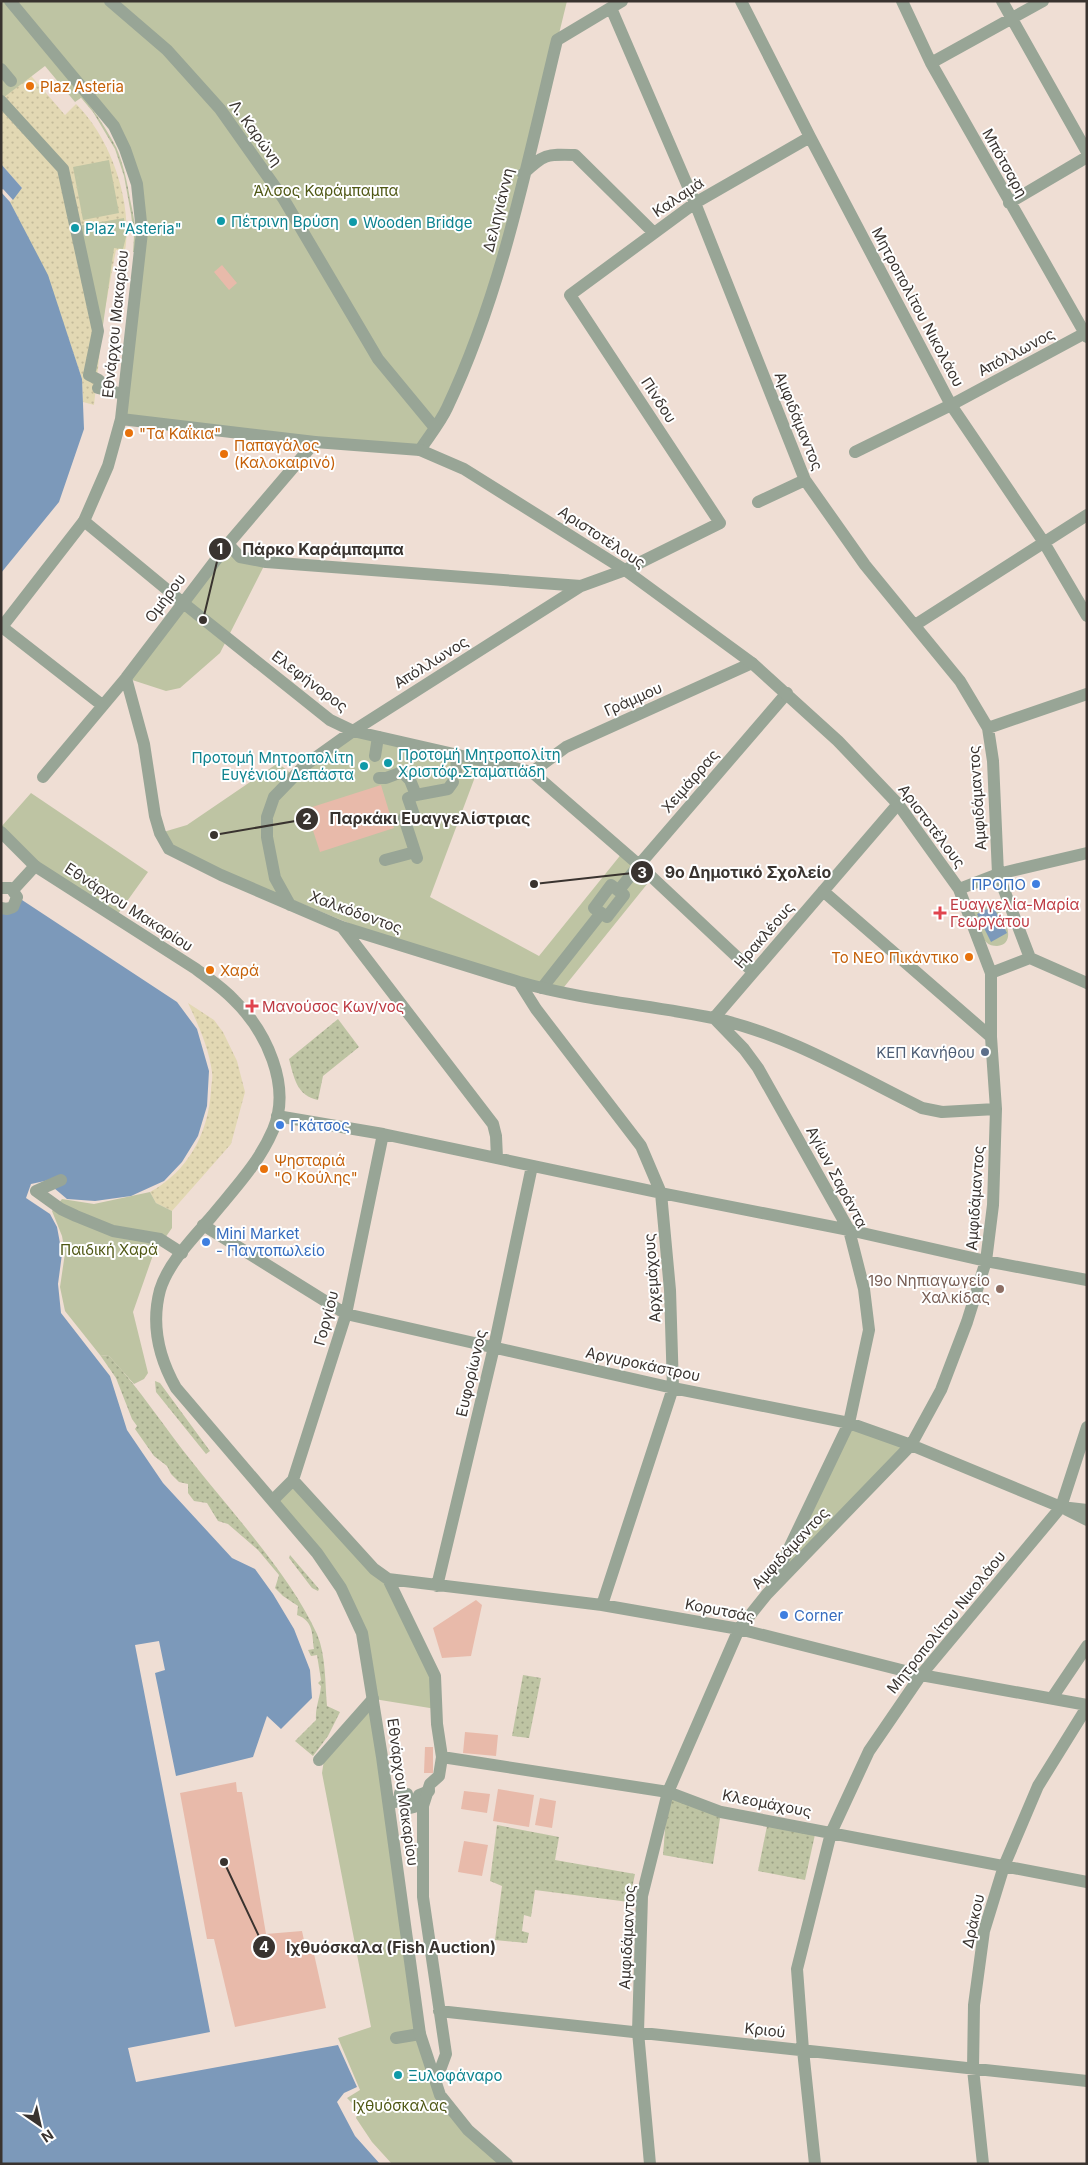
<svg xmlns="http://www.w3.org/2000/svg" width="1088" height="2165" viewBox="0 0 1088 2165" font-family="Inter,sans-serif">
	<style>
		.grass { fill: url(#grass-dots) }
		.sand { fill: url(#sand-dots) }
		.park { fill: #bec4a3 }
		.water { fill: #7c99ba }
		.building { fill: #e8baaa }
		.lines { fill: none; stroke-linecap: round; stroke-linejoin: round }
		.pedestrian { stroke: #98a596; stroke-width: 12 }
		.minor { stroke: #98a596; stroke-width: 12 }
		.tertiary { stroke: #98a596; stroke-width: 12 }
		.food-dot { fill: #e8710a; stroke: #fff; stroke-width: 2 }
		.culture-dot { fill: #0f9aa8; stroke: #fff; stroke-width: 2 }
		.shop-dot { fill: #3f7fe0; stroke: #fff; stroke-width: 2 }
		.health-dot { fill: #e0444e; stroke: #fff; stroke-width: 2 }
		.service-dot { fill: #5c6f8a; stroke: #fff; stroke-width: 2 }
		.education-dot { fill: #8d6e63; stroke: #fff; stroke-width: 2 }
		.labels { text-anchor: middle; dominant-baseline: central; stroke-width: 4; stroke-linejoin: round; paint-order: stroke }
		.food-label { font-size: 15px; fill: #c56008; stroke: #fff; text-anchor: start }
		.street-label { font-size: 15px; fill: #39332f; stroke: #fff }
		.park-label { font-size: 15px; fill: #4f5714; stroke: #fff }
		.culture-label { font-size: 15px; fill: #0d838f; stroke: #fff; text-anchor: start }
		.shop-label { font-size: 15px; fill: #366cbe; stroke: #fff; text-anchor: start }
		.health-label { font-size: 15px; fill: #be3a42; stroke: #fff; text-anchor: start }
		.service-label { font-size: 15px; fill: #4e5e75; stroke: #fff; text-anchor: end }
		.education-label { font-size: 15px; fill: #785e54; stroke: #fff; text-anchor: end }
		.leader { fill: none; stroke: #39332f; stroke-width: 2 }
		.callout-dot { fill: #39332f; stroke: #fff; stroke-width: 2 }
		.mark-label { font-size: 15px; text-anchor: middle; font-weight: bold; fill: #fff }
		.callout-label { font-size: 16px; text-anchor: middle; font-weight: bold; fill: #39332f; stroke: #fff; stroke-width: 4; stroke-linejoin: round; paint-order: stroke }
	</style>
	<defs>
		<pattern id="grass-dots" width="8" height="8" patternUnits="userSpaceOnUse" patternTransform="scale(1.25)"><rect width="8" height="8" fill="#bec4a3"/><path d="M2 2h.1M6 6h.1" fill="none" stroke="#9ba085" stroke-width="1.8" stroke-linecap="round"/></pattern>
		<pattern id="sand-dots" width="8" height="8" patternUnits="userSpaceOnUse" patternTransform="scale(1.25)"><rect width="8" height="8" fill="#e2d8b3"/><path d="M2 2h.1M6 6h.1" fill="none" stroke="#c3ba9a" stroke-width="1.8" stroke-linecap="round"/></pattern>
	</defs>
	<rect width="100%" height="100%" fill="#efded4"/>
	<!-- grass -->
	<path class="grass" d="M1 3C41 49 88 93 116 147 123 163 127 181 130 199 134 217 137 233 135 252H133L134 237 131 214 124 176 115 149 93 112Z
		M338 1019 359 1047 323 1076 318 1100C297 1096 294 1078 289 1059Z
		M100 1355 109 1356C140 1389 164 1427 193 1463 233 1514 291 1576 317 1634 326 1655 325 1684 327 1706L340 1712 328 1736 313 1756 295 1741 316 1720C315 1708 320 1698 321 1686L318 1683 321 1680 317 1655 311 1656 308 1650 314 1649C312 1635 314 1621 297 1615L298 1606 283 1596 275 1588 279 1575 258 1550 228 1524 218 1521 207 1503 194 1501 188 1493V1484L179 1482 171 1474 167 1466 154 1456 135 1429 137 1426 132 1419 116 1378Z
		M155 1381 160 1383 210 1451 206 1454 156 1392Z
		M290 1555 319 1589 318 1591 312 1588 289 1558Z
		M523 1675 541 1678 529 1738 512 1736Z
		M668 1792 721 1812 713 1864 663 1855Z
		M768 1821 816 1830 805 1880 758 1871Z
		M497 1825 559 1837 555 1860 635 1874 629 1902 535 1890 531 1917 524 1915 522 1931 529 1933 527 1943 495 1940 502 1886 490 1881Z"/>
	<!-- sand -->
	<path class="sand" d="M1 41 65 115 76 104C111 138 133 203 125 251L116 250 104 314 94 405 83 402 82 379 48 278 10 202 22 188 1 164Z
		M188 1003 214 1020 223 1032 237 1061 245 1092 231 1144 172 1211 156 1203 150 1192C188 1171 208 1134 211 1091 211 1085 213 1078 212 1072 209 1048 198 1024 188 1003Z"/>
	<!-- park -->
	<path class="park" d="M1 1H567L537 124 482 325 420 450 121 419 142 232 125 149 88 93 75 102 45 66 3 98 1 96Z
		M109 160 119 213 83 220 73 167Z
		M124 218 126 237 123 249 114 248 96 374H90L98 331 78 226Z
		M228 544 240 557 266 562 220 653 180 688 166 691 126 678Z
		M353 731 481 761 430 897 539 956 623 852 652 878 560 992 409 948 169 849 160 833 187 825 278 763 294 776Z
		M31 793 148 872 115 918 35 866 1 827Z
		M987 900C1001 903 1021 945 997 946 993 946 989 945 986 942 979 934 977 919 973 910L979 903Z
		M150 1192 156 1203 172 1211V1228L153 1255 133 1312 148 1373 144 1379 134 1384 109 1356 100 1355 65 1311 60 1287 65 1253 62 1236 52 1211 62 1199 94 1204Z
		M849 1423 911 1445 767 1594Z
		M293 1480 388 1579 435 1676 436 1709 374 1699 417 2013 440 2095 507 2164H392L372 2142 356 2118 359 2110 347 2098 360 2090 338 2038 371 2027 322 1773 325 1753 373 1699 362 1633 341 1588 273 1500Z"/>
	<!-- water -->
	<path class="water" d="M1 164 22 188 13 200 3 189 1 190Z
		M1 192 10 202 48 275 82 379 84 429 59 502 1 573Z
		M22 900 177 1002 197 1029 209 1071 207 1106 198 1136 182 1162 164 1181 131 1196 95 1201 67 1199 54 1188 63 1177 31 1184 26 1198 50 1214 57 1227 62 1254 58 1284 61 1313 110 1376 127 1430 163 1483 232 1558 255 1569 273 1594 294 1629 310 1670 312 1698 281 1729 267 1716 253 1757 176 1776 155 1673 165 1670 159 1641 135 1645 210 2032 128 2048 136 2082 338 2045 357 2087 344 2093 337 2102 355 2136 380 2164H1V913Z
		M993 906 1007 933 991 942 977 914Z"/>
	<!-- building -->
	<path class="building" d="M222 265 237 283 229 290 214 272Z
		M381 785 394 828 320 852 306 809Z
		M476 1600 482 1605 471 1656 442 1658 433 1628Z
		M465 1732 498 1735 496 1756 463 1753Z
		M425 1747H433V1773H424Z
		M236 1782 237 1792H242L266 1934 302 1931 307 1954H314L326 2008 235 2027 214 1939H207L180 1793Z
		M498 1789 534 1795 529 1827 493 1821Z
		M464 1791 490 1794 487 1813 461 1809Z
		M540 1798 556 1801 552 1828 535 1825Z
		M464 1841 488 1845 482 1876 458 1872Z"/>
	<g class="lines">
		<!-- pedestrian -->
		<path class="pedestrian" d="M1 69 11 81
			M1 101 63 169 98 331 89 375 99 380
			M98 388 123 394
			M375 756 378 737
			M456 772 457 756
			M379 778H386L402 772 410 780 416 795 408 798 414 815 404 818 417 858
			M416 795 448 789 453 782
			M385 860 415 852
			M611 885 624 895 607 917 594 908Z
			M1 888H11L17 897 13 907 7 909 1 908
			M13 890 35 866
			M619 890 639 865
			M542 988 601 913
			M61 1180 36 1191 61 1209 76 1216 113 1231 160 1239 182 1253
			M389 1803 399 1801 400 1793 407 1794 410 1808 414 1807 419 1795 429 1791
			M396 2038 420 2034"/>
		<!-- minor -->
		<path class="minor" d="M110 1 167 50 220 109 283 198 378 359 435 428
			M741 1 810 137 951 405 1043 541 1087 616
			M902 1 931 63 1087 337
			M1002 1 1087 152
			M611 8 695 203 805 480 865 565 960 681 988 728 993 761 998 874 1087 853
			M931 63 1043 1
			M523 174C544 154 546 154 575 155L654 233
			M1009 203 1087 157
			M420 450C429 436 440 423 447 408 502 292 527 164 557 40L622 1
			M855 452 951 405 1087 332
			M758 502 805 480
			M84 521 182 602 330 720 353 731 532 772 639 865 753 972
			M228 544 240 557 266 562 581 586
			M915 625 1087 515
			M2 627 102 705
			M126 678 144 744 155 816 160 833 169 849 221 875 342 927 519 982C582 1000 649 1005 713 1018 787 1034 855 1075 922 1108L942 1112 996 1109
			M988 728 1087 694
			M532 772 566 747 752 663
			M43 777 126 678 228 544 315 442
			M639 865 787 693
			M823 891 991 1037
			M290 905 275 878 267 837V817L274 797 304 766 353 731 581 586 625 570 720 523 570 295 695 203 810 137
			M342 927 493 1124 496 1136 497 1158
			M519 982 536 1009 641 1146 661 1193 670 1290 673 1388 602 1605
			M714 1018 898 804
			M716 1020 744 1049 758 1068 849 1230 864 1289 869 1330 849 1423 772 1584
			M277 1116 383 1134 661 1193 849 1230 986 1261 1087 1280
			M203 1225 346 1314 673 1388 849 1423 911 1445 1061 1507 1087 1510
			M293 1480 374 1569 388 1579 602 1605 739 1629 921 1675 1087 1705
			M273 1500 293 1480 346 1314 383 1134
			M1067 1510 1087 1520
			M388 1579 435 1676 437 1724 442 1757 439 1776 430 1784 423 1806V1897L446 2054 436 2081
			M437 1586 494 1347 532 1166
			M1052 1698 1087 1646
			M442 1757 668 1792 721 1812 1087 1882
			M319 1760 373 1699
			M439 2011 1087 2081
			M650 2164 638 2032 642 1896 668 1792 739 1629 767 1594 911 1445 941 1390 967 1322 986 1261 993 1205 996 1109 991 1037V973
			M815 2164 803 2050 797 1969 831 1833 869 1751 921 1675 1061 1507 1087 1427
			M983 2164 973 2069 974 2005 984 1931 1004 1866 1038 1786 1087 1707"/>
		<!-- tertiary -->
		<path class="tertiary" d="M121 419 315 442 420 450 464 469 625 570 752 663 838 741 898 804 959 889
			M1 628 84 521 108 466 121 419 142 232 137 184 125 149 114 126 10 1
			M1 832 35 866 196 969C209 979 223 988 234 1000 266 1031 292 1086 273 1130 259 1163 234 1189 212 1216 194 1237 168 1263 160 1290 151 1324 159 1358 176 1388L317 1553 341 1588 362 1633 382 1757 420 2034 440 2095 468 2130 507 2164
			M998 874 1030 958 991 973 959 889Z
			M1030 958 1087 983"/>
	</g>
	<!-- markers -->
	<g class="food-dot">
		<circle cx="30" cy="86" r="5"/>
		<circle cx="129" cy="433" r="5"/>
		<circle cx="224" cy="454" r="5"/>
		<circle cx="969" cy="957" r="5"/>
		<circle cx="210" cy="970" r="5"/>
		<circle cx="264" cy="1169" r="5"/>
	</g>
	<g class="culture-dot">
		<circle cx="221" cy="221" r="5"/>
		<circle cx="353" cy="222" r="5"/>
		<circle cx="75" cy="228" r="5"/>
		<circle cx="388" cy="763" r="5"/>
		<circle cx="364" cy="766" r="5"/>
		<circle cx="398" cy="2075" r="5"/>
	</g>
	<g class="shop-dot">
		<circle cx="1036" cy="884" r="5"/>
		<circle cx="280" cy="1125" r="5"/>
		<circle cx="206" cy="1242" r="5"/>
		<circle cx="784" cy="1615" r="5"/>
	</g>
	<g class="health-dot">
		<path d="M937.5 905.5h5v5h5v5h-5v5h-5v-5h-5v-5h5z"/>
		<path d="M249.5 998.5h5v5h5v5h-5v5h-5v-5h-5v-5h5z"/>
	</g>
	<circle class="service-dot" cx="985" cy="1052" r="5"/>
	<circle class="education-dot" cx="1000" cy="1289" r="5"/>
	<g class="labels">
		<!-- food labels -->
		<g class="food-label">
			<text x="40" y="86">Plaz Asteria</text>
			<text x="139" y="433">"Τα Καΐκια"</text>
			<text x="234" y="445">Παπαγάλος<tspan x="234" dy="17">(Καλοκαιρινό)</tspan></text>
			<text x="959" y="957" text-anchor="end">Το ΝΕΟ Πικάντικο</text>
			<text x="220" y="970">Χαρά</text>
			<text x="274" y="1160">Ψησταριά<tspan x="274" dy="17">"Ο Κούλης"</tspan></text>
		</g>
		<!-- street labels -->
		<g class="street-label">
			<text transform="translate(256 133) rotate(54)">Λ. Καρώνη</text>
			<text transform="translate(1005 163) rotate(61)">Μπότσαρη</text>
			<text transform="translate(678 197) rotate(-34)">Καλαμά</text>
			<text transform="translate(498 210) rotate(-76)">Δεληγιάννη</text>
			<text transform="translate(918 307) rotate(62)">Μητροπολίτου Νικολάου</text>
			<text transform="translate(115 324) rotate(-84)">Εθνάρχου Μακαρίου</text>
			<text transform="translate(1016 352) rotate(-28)">Απόλλωνος</text>
			<text transform="translate(659 400) rotate(57)">Πίνδου</text>
			<text transform="translate(799 421) rotate(68)">Αμφιδάμαντος</text>
			<text transform="translate(602 537) rotate(33)">Αριστοτέλους</text>
			<text transform="translate(165 598) rotate(-53)">Ομήρου</text>
			<text transform="translate(431 662) rotate(-32)">Απόλλωνος</text>
			<text transform="translate(310 681) rotate(37)">Ελεφήνορος</text>
			<text transform="translate(633 699) rotate(-24)">Γράμμου</text>
			<text transform="translate(690 781) rotate(-49)">Χειμάρρας</text>
			<text transform="translate(977 798) rotate(-94)">Αμφιδάμαντος</text>
			<text transform="translate(932 826) rotate(53)">Αριστοτέλους</text>
			<text transform="translate(129 907) rotate(33)">Εθνάρχου Μακαρίου</text>
			<text transform="translate(356 912) rotate(20)">Χαλκόδοντος</text>
			<text transform="translate(764 935) rotate(-49)">Ηρακλέους</text>
			<text transform="translate(837 1177) rotate(62)">Αγίων Σαράντα</text>
			<text transform="translate(975 1198) rotate(-86)">Αμφιδάμαντος</text>
			<text transform="translate(652 1278) rotate(-94)">Αρχεμάχους</text>
			<text transform="translate(326 1318) rotate(-75)">Γοργίου</text>
			<text transform="translate(643 1364) rotate(12)">Αργυροκάστρου</text>
			<text transform="translate(471 1373) rotate(-77)">Ευφορίωνος</text>
			<text transform="translate(790 1548) rotate(-47)">Αμφιδάμαντος</text>
			<text transform="translate(720 1610) rotate(11)">Κορυτσάς</text>
			<text transform="translate(946 1622) rotate(-51)">Μητροπολίτου Νικολάου</text>
			<text transform="translate(403 1792) rotate(82)">Εθνάρχου Μακαρίου</text>
			<text transform="translate(767 1803) rotate(11)">Κλεομάχους</text>
			<text transform="translate(973 1921) rotate(-77)">Δράκου</text>
			<text transform="translate(627 1937) rotate(-87)">Αμφιδάμαντος</text>
			<text transform="translate(765 2030) rotate(6)">Κριού</text>
		</g>
		<!-- park labels -->
		<g class="park-label">
			<text x="326" y="190">Άλσος Καράμπαμπα</text>
			<text x="109" y="1249">Παιδική Χαρά</text>
			<text x="400" y="2105">Ιχθυόσκαλας</text>
		</g>
		<!-- culture labels -->
		<g class="culture-label">
			<text x="231" y="221">Πέτρινη Βρύση</text>
			<text x="363" y="222">Wooden Bridge</text>
			<text x="85" y="228">Plaz "Asteria"</text>
			<text x="398" y="754">Προτομή Μητροπολίτη<tspan x="398" dy="17">Χριστόφ.Σταματιάδη</tspan></text>
			<text x="354" y="757" text-anchor="end">Προτομή Μητροπολίτη<tspan x="354" dy="17">Ευγένιου Δεπάστα</tspan></text>
			<text x="408" y="2075">Ξυλοφάναρο</text>
		</g>
		<!-- shop labels -->
		<g class="shop-label">
			<text x="1026" y="884" text-anchor="end">ΠΡΟΠΟ</text>
			<text x="290" y="1125">Γκάτσος</text>
			<text x="216" y="1233">Mini Market<tspan x="216" dy="17">- Παντοπωλείο</tspan></text>
			<text x="794" y="1615">Corner</text>
		</g>
		<!-- health labels -->
		<g class="health-label">
			<text x="950" y="904">Ευαγγελία-Μαρία<tspan x="950" dy="17">Γεωργάτου</tspan></text>
			<text x="262" y="1006">Μανούσος Κων/νος</text>
		</g>
		<!-- service labels -->
		<g class="service-label">
			<text x="975" y="1052">ΚΕΠ Κανήθου</text>
		</g>
		<!-- education labels -->
		<g class="education-label">
			<text x="990" y="1280">19ο Νηπιαγωγείο<tspan x="990" dy="17">Χαλκίδας</tspan></text>
		</g>
	</g>
	<!-- callouts -->
	<path class="leader" d="M203 620L220 549M214 835L307 819M534 884L642 872M224 1862L264 1947"/>
	<g class="callout-dot">
		<circle cx="203" cy="620" r="5"/>
		<circle cx="214" cy="835" r="5"/>
		<circle cx="534" cy="884" r="5"/>
		<circle cx="224" cy="1862" r="5"/>
		<circle cx="220" cy="549" r="12"/>
		<circle cx="307" cy="819" r="12"/>
		<circle cx="642" cy="872" r="12"/>
		<circle cx="264" cy="1947" r="12"/>
	</g>
	<g class="mark-label">
		<text x="220" y="554">1</text>
		<text x="307" y="824">2</text>
		<text x="642" y="878">3</text>
		<text x="264" y="1952">4</text>
	</g>
	<g class="callout-label">
		<text x="323" y="555">Πάρκο Καράμπαμπα</text>
		<text x="430" y="824">Παρκάκι Ευαγγελίστριας</text>
		<text x="748" y="878">9ο Δημοτικό Σχολείο</text>
		<text x="391" y="1953">Ιχθυόσκαλα (Fish Auction)</text>
	</g>
	<!-- border -->
	<rect width="1088" height="2165" fill="none" stroke="#39332f" stroke-width="5"/>
	<!-- north arrow -->
	<g transform="translate(40 2125) rotate(146)" stroke="#ffffff" stroke-width="4" paint-order="stroke">
	<path d="M0-4L9 19L0 12L-9 19Z" fill="#39332f"/>
	<text y="-8" font-size="14" font-weight="bold" text-anchor="middle" fill="#39332f">N</text>
	</g>
</svg>
